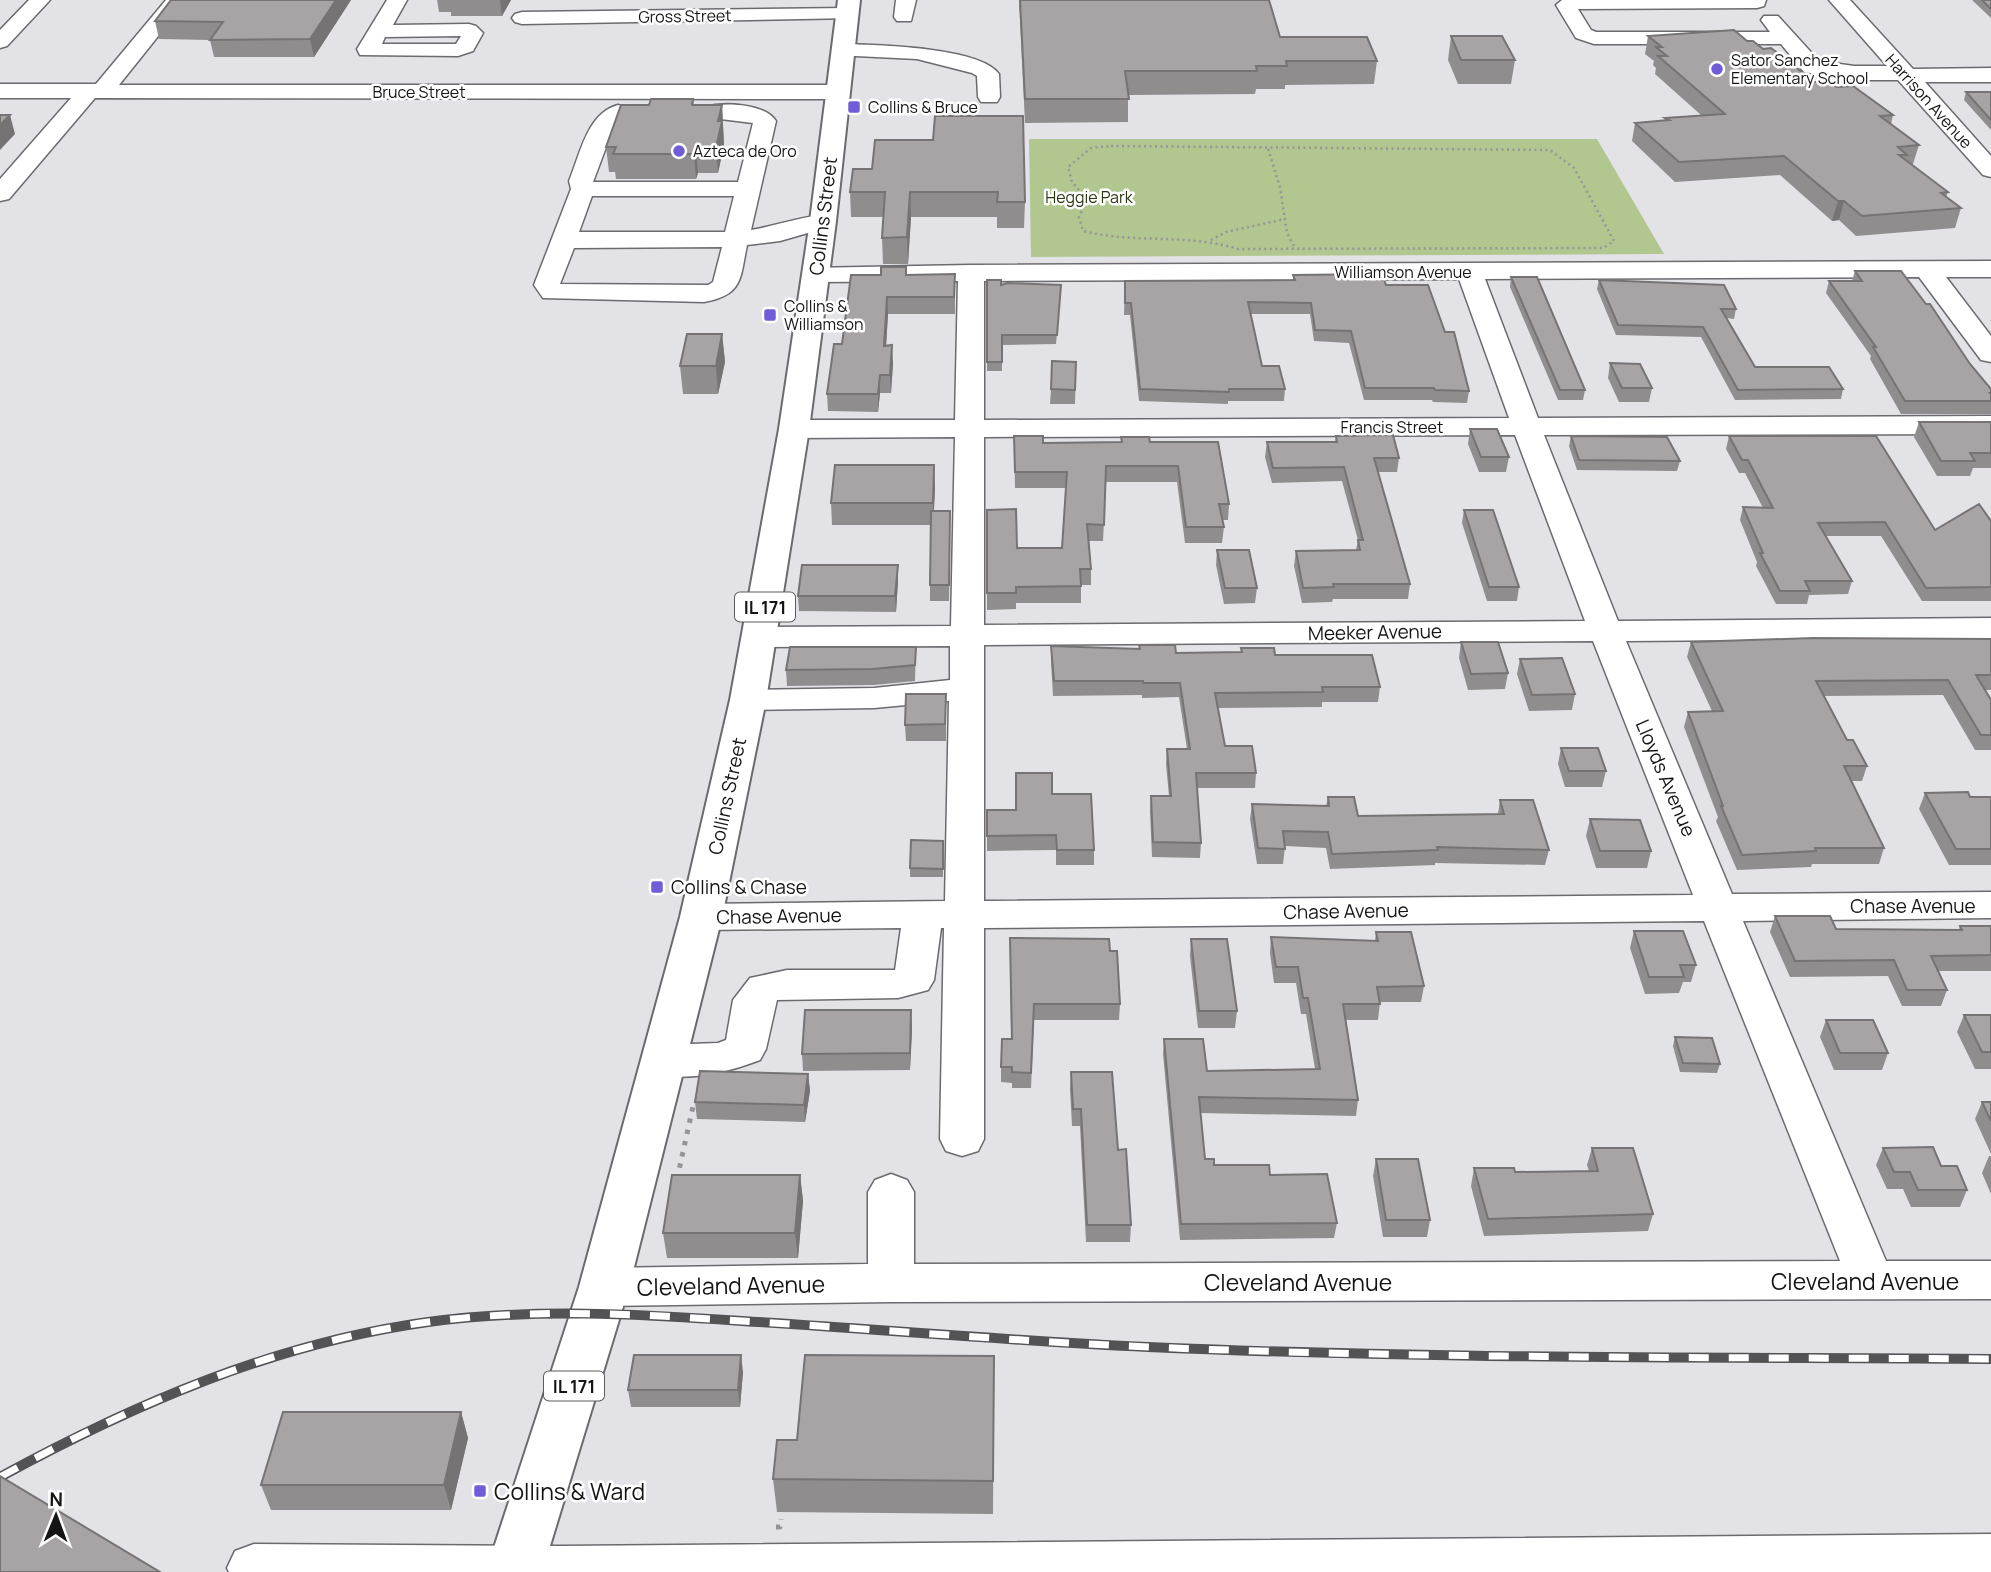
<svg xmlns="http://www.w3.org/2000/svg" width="1991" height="1572" viewBox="0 0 1991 1572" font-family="Manrope,sans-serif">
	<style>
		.green { fill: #b2c78f }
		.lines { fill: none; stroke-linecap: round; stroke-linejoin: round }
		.minor-casing { stroke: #6b6b6f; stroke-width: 3 }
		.major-casing { stroke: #6b6b6f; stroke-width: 4 }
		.path-far1 { stroke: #959598; stroke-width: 2.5; stroke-dasharray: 2 3.5; stroke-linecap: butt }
		.path { stroke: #959598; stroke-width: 5; stroke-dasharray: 4.5 7; stroke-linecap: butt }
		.minor { fill: #fff; fill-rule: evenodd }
		.major { fill: #fff; fill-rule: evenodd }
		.rail-casing { stroke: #535355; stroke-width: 10 }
		.rail { stroke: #fff; stroke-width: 7; stroke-dasharray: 20; stroke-linecap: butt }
		.wall { fill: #908d8f }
		.shaded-wall { fill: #767374 }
		.building { fill: #a8a4a6; stroke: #767374; stroke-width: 2 }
		.poi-dot { fill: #705cd6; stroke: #fff; stroke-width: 2.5 }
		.labels { text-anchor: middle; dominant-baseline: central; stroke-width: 5; stroke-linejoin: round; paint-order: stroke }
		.far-street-label { font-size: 16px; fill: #151516; stroke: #fff }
		.far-poi-label { font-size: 16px; fill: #151516; stroke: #fff; text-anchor: start }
		.far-park-label { font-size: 16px; fill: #2c3813; stroke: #fff }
		.shield { fill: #fff; stroke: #5b5b5c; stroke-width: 2 }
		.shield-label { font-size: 18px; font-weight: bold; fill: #151516 }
		.street-label { font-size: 19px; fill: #151516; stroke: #fff }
		.poi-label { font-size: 19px; fill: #151516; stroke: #fff; text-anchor: start }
		.near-street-label { font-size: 23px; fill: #151516; stroke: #fff }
		.near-poi-label { font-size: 23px; fill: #151516; stroke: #fff; text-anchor: start }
	</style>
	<rect width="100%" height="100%" fill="#e3e3e7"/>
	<!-- green -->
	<path class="green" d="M1029 139H1597L1664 254 1031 257Z"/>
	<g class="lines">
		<defs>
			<path id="minor" d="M29 0H50L7 46 0 48V30Z
				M166 0H187L119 85H838L846 87 849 92 846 97 838 99 95 98 9 199 0 201V179L71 98H0V84H96Z
				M387 0H407L393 25 469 24 476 26 483 33 473 51 458 56 360 55 357 49ZM461 36 456 44H382L385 37Z
				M896 0H916L911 21H897L894 17Z
				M1766 0 1764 6 1757 8 1578 9 1591 30 1596 32H1770L1761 20 1764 16H1778L1819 61 1854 66H1887L1829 0H1850L1913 69 1991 68V82H1925L1991 156V177L1983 175 1898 80H1854L1804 72 1781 44H1594L1576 38 1556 5 1562 0Z
				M847 8 854 10 857 14 854 18 522 24 515 22 512 18 515 14 522 12Z
				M843 44C876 45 980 47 999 74L1000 97 997 102H981L978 97 977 76 972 73 917 59 835 55 832 50 835 45Z
				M618 105 626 107 629 112 614 126 593 182H738L753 123 704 117 701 112 704 107C724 102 764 103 776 121L751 230C772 227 815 212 832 216L835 221 832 226 780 241 747 245C740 279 743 295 704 302L543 298 534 285 571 189 569 181C580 155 587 113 618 105ZM592 196H734L725 232H579ZM722 247 713 282 708 285 560 284 574 248Z
				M1991 261V277H1946L1991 336V362L1981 360 1919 277 1485 279 1538 418 1991 416V434L1544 435 1618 621 1991 618V638L1626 641 1732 894 1991 892V918L1743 921 1886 1261H1991V1299L891 1302 604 1306 587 1301 580 1287 587 1273 604 1268 868 1264V1192L875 1180 891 1174 907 1180 914 1192V1264L1840 1261 1704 921 984 928V1139L978 1151 962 1156 946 1151 940 1139 944 928H941L934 980 928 990 898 998 777 1000 766 1049 760 1060C726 1073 684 1083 648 1072L642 1061 648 1050 663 1045 718 1043 726 1040 733 1000 750 978 787 970H895L901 928 701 930 687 926 681 917 687 908 701 904 945 901 949 701 874 708 748 710 736 707 731 700 736 693 748 690 874 688 950 680V646L760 647 748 644 743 637 748 630 760 627 951 626 955 437 794 438 784 435 779 429 784 423 794 420H955L958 281 816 282 807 280 803 274 807 268 971 265ZM1459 279 1509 418 984 420V281ZM1515 435 1585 621 984 625V437ZM1593 641 1693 895 984 901V645Z
				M1991 1534V1572H229L227 1568 235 1551 254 1544 562 1546Z"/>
			<path id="major" d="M838 0H860L836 221 809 429 766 700 722 917 629 1287 542 1572H486L579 1287 680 917 730 700 779 429 810 221Z"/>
		</defs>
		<!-- minor casing -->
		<use href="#minor" class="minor-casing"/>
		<!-- major casing -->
		<use href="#major" class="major-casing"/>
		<!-- path-far1 -->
		<path class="path-far1" d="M1111 146 1550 150 1574 168 1614 241 1603 248 1238 249C1187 233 1134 244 1083 231L1079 217 1087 199 1072 182 1068 167 1091 148Z
			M1268 149 1280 187 1287 233 1295 248
			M1211 240 1226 232 1285 219"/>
		<!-- path -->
		<path class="path" d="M677 1179 694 1102
			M776 1527H780L781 1519"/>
		<!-- minor -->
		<use href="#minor" class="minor"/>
		<!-- major -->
		<use href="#major" class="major"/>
		<defs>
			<path id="rail" d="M0 1477C134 1404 275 1343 428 1322 531 1308 639 1314 742 1321 877 1329 1012 1341 1148 1347 1429 1359 1710 1357 1991 1359"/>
		</defs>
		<!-- rail casing -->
		<use href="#rail" class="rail-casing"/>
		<!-- rail -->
		<use href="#rail" class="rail"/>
	</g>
	<!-- wall -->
	<path class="wall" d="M351 0 314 57H214L210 40 159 39 155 21Z
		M437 0H511L502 16H451V12H439Z
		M1019 0H1269L1280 37 1377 61 1374 84 1285 85V89H1256L1255 94 1128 95V122L1025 123Z
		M1972 0H1991V18Z
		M1451 36 1515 60 1511 84H1458L1448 60Z
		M1648 36 1747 41 1763 49 1815 82 1837 87 1893 115 1891 124 1919 145 1913 164 1912 165 1948 192 1946 197 1961 208 1955 228 1856 236 1839 220 1832 221 1780 175 1675 182 1632 141 1635 123 1664 121 1665 118 1701 115 1655 74 1656 68 1653 65 1654 61 1645 54Z
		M1966 92H1991V130L1964 100Z
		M693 99 694 105H722L724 145 718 173H698L696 179H616L615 172H609L606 147 649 105Z
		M875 140 1025 202 1024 228H997V217H911L908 264H883L882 238 884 217H851L850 192 872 169Z
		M906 267V275L955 274V314H888L886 346 893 363 891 393H880L878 412 828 411 827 394 842 344 881 275Z
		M1855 271 1970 364 1991 389V414H1901L1870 359 1871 356 1826 293 1829 281H1852Z
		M1293 275 1386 285 1445 332 1469 391 1467 403 1433 402 1432 400H1364L1349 343 1314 341 1310 314H1251L1262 366 1285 389 1284 401H1228V404L1139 401 1130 315H1124L1125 281 1293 280Z
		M1511 277 1585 390 1583 400H1558L1510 287Z
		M987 280 1001 285H1061L1056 344 1002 345V371H987Z
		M1599 280 1736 309 1734 319 1727 318 1755 367 1843 389 1841 399 1735 400 1701 337 1616 335 1597 289Z
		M722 334 725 362 718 394H683L680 366Z
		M1076 362 1075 404H1050L1051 389Z
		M1610 363 1652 388 1649 402H1619L1608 378Z
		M1919 422H1991V468H1973L1970 476H1937L1914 437Z
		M1470 429 1509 457 1506 472H1479L1468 444Z
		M1014 436 1043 443 1121 442V437L1150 442 1229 504 1228 520H1222L1224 527 1222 543H1185L1177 482H1106L1103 541H1089L1091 569V585H1081V603H1016V609L987 610V510L1017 548H1062L1066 488H1015Z
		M1336 436 1399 458 1397 472H1378L1410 584 1408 599H1333L1332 602 1302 603 1294 566 1296 551 1356 550 1358 540 1342 481 1272 483 1265 457 1267 442H1335Z
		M1571 436 1680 461 1677 471 1577 470 1569 446Z
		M1729 436 1935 530 1991 521V601H1922L1881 536H1826L1852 581 1848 594 1809 595 1807 604H1776L1756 566 1757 562 1740 520 1743 507 1763 508 1745 473H1739L1726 449Z
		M935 487 934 511 950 526 949 601H930V525H832L831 503Z
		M1464 510 1519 587 1517 601H1487L1462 523Z
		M1217 550 1257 588 1255 603 1224 604 1216 565Z
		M898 565V581L896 612 799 611 798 596Z
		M1991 639V690H1985L1991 700V750H1975L1943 695 1824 696 1847 740 1867 766 1862 781H1851L1884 848 1879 864H1812L1811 867 1737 870 1716 821 1718 817 1684 727 1688 712 1712 711 1687 657 1691 642Z
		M1461 642 1508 673 1505 689 1468 690 1459 658Z
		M1051 646 1176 653 1241 652V648L1275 655 1380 687 1378 702H1322V707L1218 708 1225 746 1256 773 1255 788H1197L1201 843 1200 858 1152 857 1150 811 1151 796H1169L1166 764 1167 749H1187L1179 697 1142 698V695L1053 696 1051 661Z
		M916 647 915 681 874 685 787 686 786 670Z
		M1520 659 1575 694 1572 710 1529 711 1517 674Z
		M946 694V741H906L905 725Z
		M1561 748 1606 771 1602 787H1565L1558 764Z
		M1925 793 1991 797V865H1949L1919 809Z
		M1052 794 1094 850V865H1056V850L987 851V810H1016Z
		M1328 797 1358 816 1498 814 1500 800 1549 850 1545 865 1435 863V865L1330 869 1326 848 1285 846 1283 864H1257L1250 819 1252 804 1326 806Z
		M1590 819 1651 851 1647 868H1596L1586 836Z
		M943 841V877H910V868Z
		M1775 916 1836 929 1959 930 1960 926H1991V971H1938L1947 990 1941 1006H1902L1888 976 1790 977 1770 932Z
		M1634 931 1696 965 1691 982H1683L1679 993 1645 994 1630 948Z
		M1376 932 1424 986 1421 1002H1380L1378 1020H1346L1358 1100 1356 1116 1200 1113 1205 1159 1214 1165 1270 1175 1337 1223 1334 1238 1180 1240 1163 1054 1164 1039 1207 1071 1315 1069 1306 1014H1301L1296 983H1274L1270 953 1271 937 1375 941Z
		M1010 938 1110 951 1120 1004 1119 1020H1034L1031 1088H1012V1083L1001 1082V1067L1011 1039Z
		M1191 939 1237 1011 1235 1028H1198L1190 956Z
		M1964 1015H1991V1069H1975L1957 1032Z
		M1826 1020 1888 1053 1882 1070H1834L1820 1037Z
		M912 1027 910 1070 803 1071 802 1054Z
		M1675 1037 1720 1064 1717 1073 1680 1072 1673 1046Z
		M1071 1072 1118 1150 1131 1225 1130 1242H1086L1080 1126H1072L1070 1089Z
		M808 1074 810 1091 805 1122 697 1119 695 1102Z
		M1982 1102H1991V1154L1975 1119Z
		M1592 1148 1653 1214 1648 1231 1484 1236 1471 1186 1474 1168 1515 1172 1589 1171 1587 1165Z
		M1883 1148 1941 1166 1967 1190 1960 1207H1911L1903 1189H1887L1876 1165Z
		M1989 1156H1991V1194L1982 1173Z
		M1376 1159 1430 1220 1427 1237H1383L1373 1176Z
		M800 1175 803 1201 798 1258H667L663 1233Z
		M994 1356 993 1514 777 1512 773 1479 797 1440Z
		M743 1372 740 1407H631L628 1390Z
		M461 1412 468 1438 451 1510H271L261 1485Z"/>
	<!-- shaded-wall -->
	<path class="shaded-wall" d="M336 0H351L314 57 310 39Z
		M500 0H511L502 16Z
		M722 105 724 145 718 173 716 148 718 121Z
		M10 115 15 134 0 150V125Z
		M696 148 698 173 696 179 694 154Z
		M910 192 911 217 908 264 907 237Z
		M1838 201H1844L1839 220 1832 221Z
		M887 297 888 314 885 363 884 346Z
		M722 334 725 362 718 394 716 366Z
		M892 345 893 363 891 393 890 375Z
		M880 375V393L878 412V394Z
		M934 465 935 487 933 525V503Z
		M898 565V581L896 612 895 596Z
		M911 1010 912 1027 910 1070V1053Z
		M808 1074 810 1091 805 1122 804 1105Z
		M800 1175 803 1201 798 1258 795 1233Z
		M741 1355 743 1372 740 1407 738 1390Z
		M461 1412 468 1438 451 1510 444 1485Z"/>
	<!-- building -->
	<path class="building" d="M171 0H336L310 39 210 40 223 22 155 21Z
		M1020 0H1269L1280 37H1367L1377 61H1286L1287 66H1256L1257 71H1125L1129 99H1025Z
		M1982 0H1991V9Z
		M1734 30 1747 41H1753L1763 49 1771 48 1815 82 1828 81 1837 87 1853 86 1893 115 1880 116 1919 145 1898 147 1907 155H1899L1948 192 1941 193 1961 208 1862 216 1844 201H1838L1784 156 1679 162 1635 123 1669 120 1665 118 1725 114 1658 56H1667L1656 47H1662L1648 36Z
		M1451 36H1502L1515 60H1461Z
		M1966 92H1991V120Z
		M651 99H693L692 105H722L718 121H722L716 148H696L694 154H613L616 147H606L621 105H649Z
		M0 115H10L0 125Z
		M935 116H1023L1025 202H997L998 192H910L907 237 882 238 885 192H850L853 169H872L875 140H933Z
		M881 267H906V275L955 274 954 297H887L884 346 892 345 890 375H880L878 394H827L834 344H842L851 275H881Z
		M1855 271H1901L1926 304H1930L1970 364 1991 389V393H1990L1991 394V401H1905L1873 347H1876L1829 281H1862Z
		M1382 274 1386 285H1428L1445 332H1454L1469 391 1435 390 1434 388H1365L1351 331 1315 330 1311 303 1248 302 1262 366H1279L1285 389H1229V392L1140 389 1131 303H1125V281L1295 280 1293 275Z
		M1511 277H1537L1585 390H1560Z
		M987 280H1001V285L1007 283 1061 285 1057 335H1002V362H987Z
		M1599 280 1724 285 1736 309H1721L1755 367H1829L1843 389 1738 390 1703 327 1618 325Z
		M687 334H722L716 366H680Z
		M1052 361 1076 362 1075 390 1051 389Z
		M1610 363 1640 364 1652 388H1622Z
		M1919 422H1991V453H1970L1975 461H1941Z
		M1470 429H1497L1509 457H1481Z
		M1393 435 1399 458H1374L1410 584H1333L1334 587 1303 588 1296 551 1360 550 1358 540H1363L1344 467 1273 468 1267 442H1337L1336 436Z
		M1014 436H1043V443L1122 442 1121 437H1149L1150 442H1218L1229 504H1219L1224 527H1186L1178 466H1106L1104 525 1087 524 1091 569H1080L1081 586 1016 587V593H987V510L1016 509 1017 548H1062L1067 472H1015Z
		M1571 436 1667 437 1680 461 1579 460Z
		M1729 436H1876L1935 530 1979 504 1991 521V587L1926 588 1885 522 1818 523 1852 581H1805L1810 591H1780L1760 553H1763L1743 507 1773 508 1748 460H1742Z
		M835 465H934L933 503H831Z
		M1464 510H1493L1519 587H1489Z
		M931 511H950L949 585H930Z
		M1217 550H1249L1257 588H1225Z
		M802 565H898L895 596H798Z
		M1813 638 1991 639V675H1976L1991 700V735H1981L1948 680 1816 681 1847 740H1853L1867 766H1844L1884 848H1815L1816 851 1742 855 1721 806H1723L1688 712 1723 711 1691 642Z
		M1461 642H1498L1508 673 1471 674Z
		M1139 645H1175L1176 653 1242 652 1241 648H1274L1275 655H1372L1380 687H1322L1323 692 1215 693 1225 746H1252L1256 773H1196L1201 843 1153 842 1151 796H1171L1167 749H1190L1180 683H1143V681H1054L1051 646 1140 649Z
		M790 647H916L915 665 873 669 786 670Z
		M1562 658 1575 694 1532 695 1520 659Z
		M906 694H946L945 724 905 725Z
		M1561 748H1598L1606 771H1569Z
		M1016 773H1052V794H1091L1094 850H1057L1056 835 987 836V810H1016Z
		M1968 792 1970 797H1991V849H1956L1925 793Z
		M1328 797H1354L1358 816 1504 814 1500 800H1533L1549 850 1437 847 1438 850 1332 854 1328 832 1283 831 1285 849 1258 848 1252 804 1329 806Z
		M1590 819 1640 820 1651 851H1600Z
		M911 840 943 841V869L910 868Z
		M1775 916H1830L1836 929 1962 930 1960 926H1991V955L1931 956 1947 990H1907L1894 960 1795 961Z
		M1634 931H1683L1696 965H1680L1684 977H1649Z
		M1376 932H1411L1424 986 1377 987 1380 1004H1343L1358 1100 1199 1097 1205 1159H1214V1165H1269L1270 1175 1327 1174 1337 1223 1181 1224 1164 1039H1203L1207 1071 1320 1069 1308 998H1303L1298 967H1276L1271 937 1378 941Z
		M1010 938 1109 939 1110 951H1117L1120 1004H1034L1031 1073 1012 1072V1067H1001L1002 1039H1012Z
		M1191 939H1227L1237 1011H1199Z
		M805 1010H911L910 1053 802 1054Z
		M1964 1015H1991V1052H1982Z
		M1826 1020H1873L1888 1053H1840Z
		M1675 1037 1712 1038 1720 1064 1683 1063Z
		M700 1071 808 1074 804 1105 695 1102Z
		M1071 1072H1112L1118 1150 1126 1149 1131 1225H1087L1081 1109H1073Z
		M1982 1102H1991V1121Z
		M1933 1147 1941 1166H1957L1967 1190H1918L1910 1172H1894L1883 1148Z
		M1592 1148H1633L1653 1214 1488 1219 1474 1168H1514L1515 1172 1598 1171Z
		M1376 1159H1418L1430 1220H1386Z
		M672 1175H800L795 1233H663Z
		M634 1355H741L738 1390H628Z
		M805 1355 994 1356 993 1481 773 1479 777 1440H797Z
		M283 1412H461L444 1485H261Z
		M0 1476 160 1572H0Z"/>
	<!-- markers -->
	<g class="poi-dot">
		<circle cx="1717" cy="69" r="7"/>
		<rect x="847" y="100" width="14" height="14" rx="3.5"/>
		<circle cx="679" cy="151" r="7"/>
		<rect x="763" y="308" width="14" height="14" rx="3.5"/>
		<rect x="650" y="880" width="14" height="14" rx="3.5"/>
		<rect x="473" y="1484" width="14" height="14" rx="3.5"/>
	</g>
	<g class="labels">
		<!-- far-street labels -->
		<g class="far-street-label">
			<text transform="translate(685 16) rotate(-1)">Gross Street</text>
			<text x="419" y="92">Bruce Street</text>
			<text transform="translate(1929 101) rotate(48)">Harrison Avenue</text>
			<text x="1403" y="272">Williamson Avenue</text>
			<text x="1392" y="427">Francis Street</text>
		</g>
		<!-- far-poi labels -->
		<g class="far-poi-label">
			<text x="1731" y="60">Sator Sanchez<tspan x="1731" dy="18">Elementary School</tspan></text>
			<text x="868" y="107">Collins &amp; Bruce</text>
			<text x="693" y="151">Azteca de Oro</text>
			<text x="784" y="306">Collins &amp;<tspan x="784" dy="18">Williamson</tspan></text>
		</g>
		<!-- far-park labels -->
		<g class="far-park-label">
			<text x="1089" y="197">Heggie Park</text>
		</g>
		<!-- shield labels -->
		<g class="shield">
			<rect x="735" y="592.5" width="60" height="29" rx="5"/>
			<rect x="544" y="1371.5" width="60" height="29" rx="5"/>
		</g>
		<g class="shield-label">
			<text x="765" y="607">IL 171</text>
			<text x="574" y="1386">IL 171</text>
		</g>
		<!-- street labels -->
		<g class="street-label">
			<text transform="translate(823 216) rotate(-83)">Collins Street</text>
			<text transform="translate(1375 632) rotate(-1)">Meeker Avenue</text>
			<text transform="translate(1666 778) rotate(67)">Lloyds Avenue</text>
			<text transform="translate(727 796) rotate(-78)">Collins Street</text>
			<text x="1913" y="906">Chase Avenue</text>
			<text transform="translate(1346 911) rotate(-1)">Chase Avenue</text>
			<text transform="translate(779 916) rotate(-1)">Chase Avenue</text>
		</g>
		<!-- poi labels -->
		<g class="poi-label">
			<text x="671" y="887">Collins &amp; Chase</text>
		</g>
		<!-- near-street labels -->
		<g class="near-street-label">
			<text x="1865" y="1281">Cleveland Avenue</text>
			<text x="1298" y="1282">Cleveland Avenue</text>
			<text transform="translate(731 1285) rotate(-1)">Cleveland Avenue</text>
		</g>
		<!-- near-poi labels -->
		<g class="near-poi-label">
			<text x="494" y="1491">Collins &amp; Ward</text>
		</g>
	</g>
	<!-- north arrow -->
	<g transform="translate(56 1516) rotate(1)" stroke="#ffffff" stroke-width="5" paint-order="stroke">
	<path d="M0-5L12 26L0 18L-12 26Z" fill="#151516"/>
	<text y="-10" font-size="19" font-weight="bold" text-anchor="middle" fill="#151516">N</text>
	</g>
</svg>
